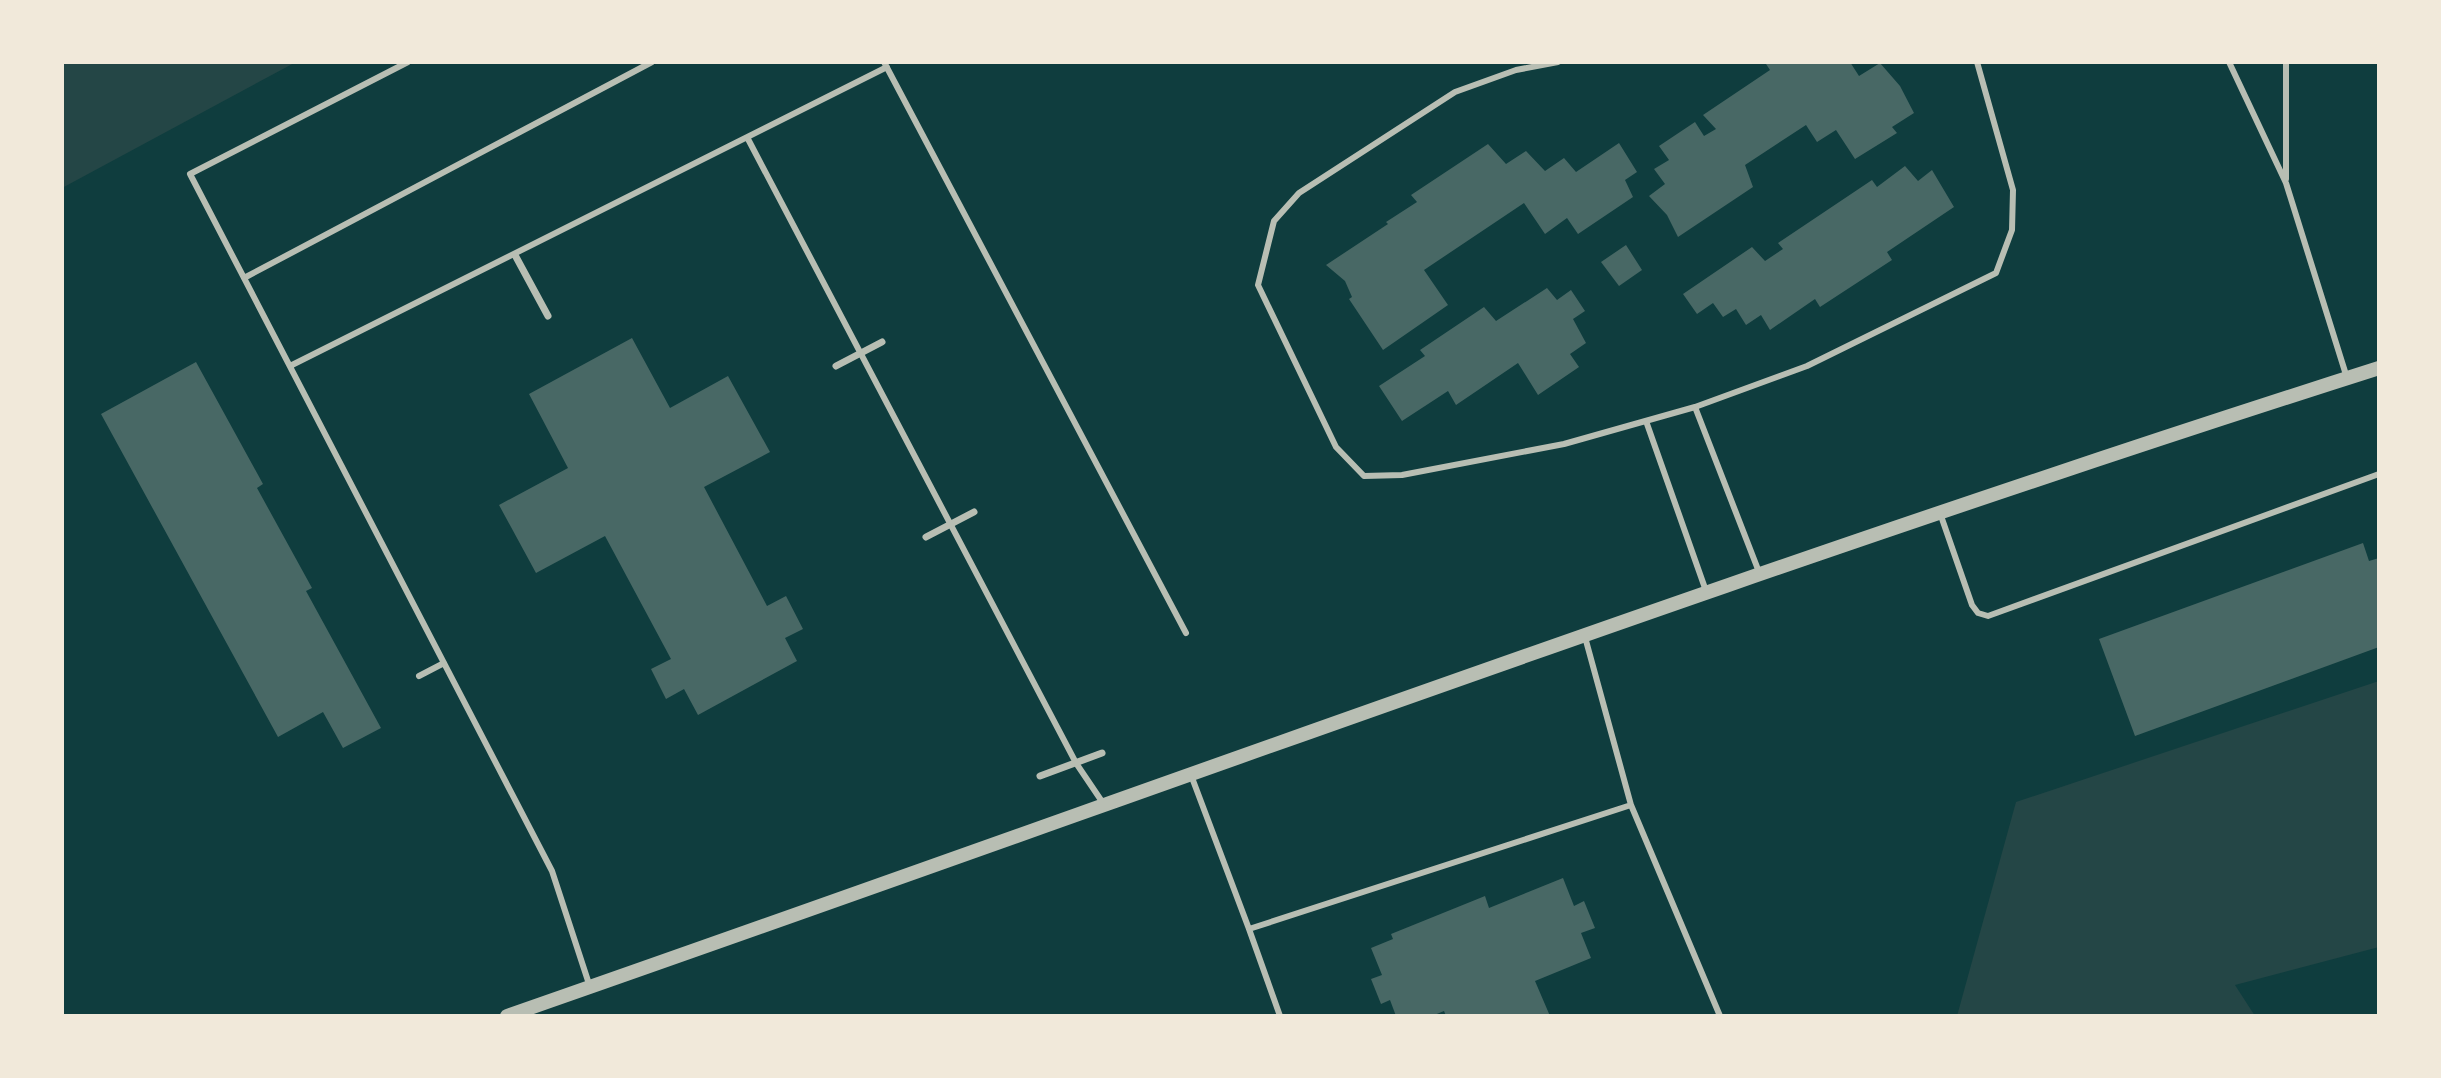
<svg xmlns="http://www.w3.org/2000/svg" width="2441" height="1078" viewBox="0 0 2441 1078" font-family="Lora,serif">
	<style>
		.green { fill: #244646 }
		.building { fill: #486865 }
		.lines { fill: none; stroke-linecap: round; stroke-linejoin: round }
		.service { stroke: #b8beb3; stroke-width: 6 }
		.pedestrian { stroke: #b8beb3; stroke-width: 7 }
		.tertiary { stroke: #b8beb3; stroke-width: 14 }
	</style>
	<rect width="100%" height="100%" fill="#0f3d3e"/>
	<!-- green -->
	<path class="green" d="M62 62H296L62 188Z
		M2379 681V947L2235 985 2255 1016H1957L2016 802Z"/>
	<!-- building -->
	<path class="building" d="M1769 62H1850L1859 76 1880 63 1900 86 1914 113 1892 127 1897 133 1855 159 1836 130 1817 142 1806 125 1745 165 1753 187 1678 237 1667 215 1649 196 1665 184 1654 169 1669 160 1659 146 1695 122 1704 136 1716 129 1703 115 1770 70 1766 64Z
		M1619 143 1637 172 1625 180 1633 197 1578 234 1567 218 1545 234 1524 203 1424 270 1448 305 1383 350 1349 299 1352 297 1345 281 1326 265 1388 224 1386 222 1417 202 1411 195 1488 144 1506 164 1526 151 1545 171 1564 158 1576 172Z
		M1905 166 1918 181 1932 170 1954 207 1887 252 1892 260 1820 307 1815 299 1770 330 1761 315 1746 325 1736 309 1723 317 1713 303 1697 314 1683 294 1752 247 1765 261 1783 249 1778 243 1872 180 1877 187Z
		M1626 245 1642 270 1619 286 1601 262Z
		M1547 288 1557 300 1571 290 1585 311 1573 319 1586 343 1570 354 1579 367 1538 395 1518 363 1456 405 1448 391 1402 421 1379 386 1425 356 1420 350 1484 307 1496 321Z
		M632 338 670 408 728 376 770 452 704 487 767 606 786 596 803 629 785 638 797 661 698 715 684 689 666 699 651 669 671 659 605 536 536 573 499 505 568 468 529 394Z
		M196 362 263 484 257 488 312 588 306 591 381 728 343 748 323 712 278 737 101 414Z
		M2363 543 2369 561 2379 558V647L2135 736 2099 639Z
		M1563 878 1574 906 1584 901 1595 928 1581 933 1591 958 1535 981 1550 1016H1446L1444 1011 1432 1016H1396L1390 1000 1381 1004 1371 979 1382 975 1371 948 1393 939 1391 934 1485 896 1489 908Z"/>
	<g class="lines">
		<!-- service -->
		<path class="service" d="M408 62 190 174 552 871 590 987
			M884 62 1186 633
			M1558 62 1516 70 1455 92 1299 193 1274 221 1258 285 1336 447 1364 476 1402 475 1564 444 1695 407 1807 366 1996 273 2012 230 2013 190 1977 62
			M2229 62 2286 183 2347 378
			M2286 62V179
			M748 139 1076 763 1105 806
			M244 278 652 62
			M290 366 887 67
			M1695 407 1759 572
			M1646 421 1706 591
			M1940 513 1972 605 1978 613 1988 616 2379 474
			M419 676 444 663
			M1191 775 1249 929 1631 805 1585 637
			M1631 805 1720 1016
			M1249 929 1280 1016"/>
		<!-- pedestrian -->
		<path class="pedestrian" d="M515 255 548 316
			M836 366 882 342
			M926 537 974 512
			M1040 776 1102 753"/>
		<!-- tertiary -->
		<path class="tertiary" d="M507 1016C1130 799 1750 568 2379 368"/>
	</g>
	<!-- border -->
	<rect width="2441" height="1078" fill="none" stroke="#f1e9da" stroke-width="128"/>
</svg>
